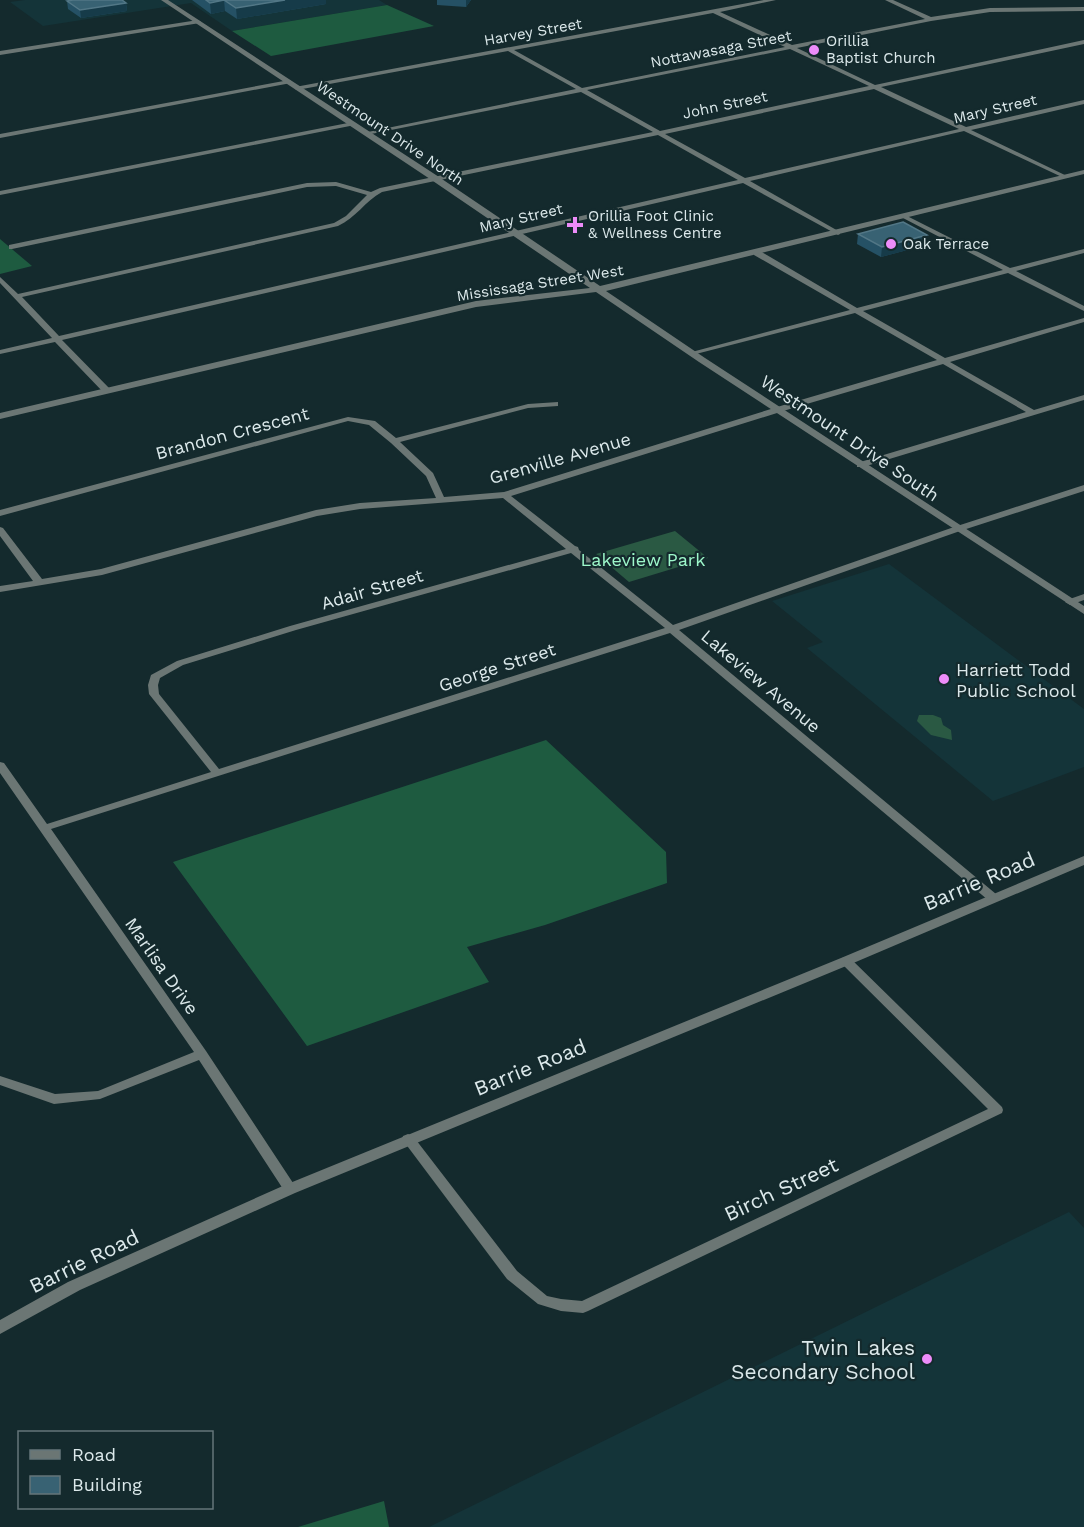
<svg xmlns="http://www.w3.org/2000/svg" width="1084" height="1527" viewBox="0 0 1084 1527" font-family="'Work Sans',sans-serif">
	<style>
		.built { fill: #143439 }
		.green { fill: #2a5943 }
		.forest { fill: #1e5b40 }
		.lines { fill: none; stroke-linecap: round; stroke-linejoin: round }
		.minor { fill: #6b7674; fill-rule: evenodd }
		.tertiary { fill: #6b7674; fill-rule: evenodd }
		.wall { fill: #255165 }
		.shaded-wall { fill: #163b49 }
		.building { fill: #386273; stroke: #527786; stroke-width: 1.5 }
		.poi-dot { fill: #ed8cf9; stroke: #142a2d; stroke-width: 2 }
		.labels { text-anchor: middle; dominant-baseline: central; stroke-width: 4.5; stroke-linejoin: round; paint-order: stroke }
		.far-street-label { font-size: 15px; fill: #dce9eb; stroke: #142a2d }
		.far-poi-label { font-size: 15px; fill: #dce9eb; stroke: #142a2d; text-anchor: start }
		.street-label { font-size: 18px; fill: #dce9eb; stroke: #142a2d }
		.park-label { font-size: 18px; fill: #9df7ca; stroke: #142a2d }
		.poi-label { font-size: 18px; fill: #dce9eb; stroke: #142a2d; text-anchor: start }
		.near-street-label { font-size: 21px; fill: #dce9eb; stroke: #142a2d }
		.near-poi-label { font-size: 21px; fill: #dce9eb; stroke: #142a2d; text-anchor: end }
	</style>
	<rect width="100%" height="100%" fill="#142a2d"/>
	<!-- built -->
	<path class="built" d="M25 0H379L387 5 232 31 191 3 43 26 10 2Z
		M889 564 1084 709V767L993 801 807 648 823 642 772 601Z
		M1069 1212 1084 1228V1527H429Z"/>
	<!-- green -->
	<path class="green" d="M675 531 708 558 629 582 596 554Z
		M919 715H933L941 718 943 725 951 730 952 740 931 735 917 721Z"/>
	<!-- forest -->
	<path class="forest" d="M387 5 434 26 271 56 232 31Z
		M0 239 32 266 0 274Z
		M546 740 666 852 667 883 545 925 467 947 489 982 307 1046 173 862Z
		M384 1501 389 1527H298Z"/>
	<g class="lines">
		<!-- minor -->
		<path class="minor" d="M764 0H776L720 12 792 45 925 19 885 0H893L931 17 990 8 1084 7V11L990 12 931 21 797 48 875 85 1084 40V44L881 87 966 127 1084 100V104L971 130 1069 177 1064 178 964 131 750 181 840 232V234L838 235 743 183 62 340 110 389 111 391 107 393H104L55 342 0 354V350L52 338 0 283V277L18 294 334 223 346 216 367 195 336 186 307 187 12 249H9V245L307 183 336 182 371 192 380 188 653 132 581 92 366 135 363 133 576 89 508 51 297 90 295 89V87ZM713 13 785 47 582 88 514 50ZM790 49 869 86 660 131 587 90ZM874 89 959 129 745 178 665 134ZM658 135 738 180 59 336 22 297 338 226C356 218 365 201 382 192Z
			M198 20 201 22 200 23 0 55V51Z
			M289 80 291 81V83L0 138V134Z
			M353 122 356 124 355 125 0 195V191Z
			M903 216H907L1010 268 1084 249V253L1016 271 1084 306V311L1008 273 863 311 945 358 1084 318V322L950 362 1034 410 1084 395V400L863 467H857V463L1026 412 943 364 793 408 511 496 575 546 578 547 579 550 673 625 954 527 1084 485V491L960 531 679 630 996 894 998 897 996 900H988L670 633 51 829 206 1051 295 1186 297 1189 295 1192 290 1194 285 1192 199 1060 100 1099 54 1104 0 1085V1076L55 1094 98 1091 194 1052 0 773V762L4 763 47 824 211 772 149 694 148 685 151 675 177 661 290 626 566 549 503 498 360 509 317 516 102 575 0 592V586L33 581 0 536V527L3 528 42 579 101 569 316 510 360 503 436 498 426 476 391 443 369 425 348 421 0 516V510L348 417 375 421 396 438 528 404 558 402V406L528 408 400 442 433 473 444 497 504 492 787 404 937 360 855 313 692 355 688 353 850 310 754 255V251H760L857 308 1003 270 903 218ZM571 553 665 628 219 769 159 694 158 685 160 678 183 665 296 630Z
			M1084 594V600L1070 605 1065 602 1067 600Z
			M846 957 850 958 1002 1107 1003 1110 1002 1113 588 1311 583 1313 561 1311 538 1304 507 1279 402 1139 403 1136 408 1134 413 1136 517 1271 547 1296 561 1299 582 1301 988 1109 842 964 840 961 842 958Z"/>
		<!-- tertiary -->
		<path class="tertiary" d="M161 0H168L436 175 600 286 1084 170V174L606 291 705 358 1084 606V614L699 362 596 292 476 307 0 419V413L476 301 590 288 430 179Z
			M1084 856V865L851 964 295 1193 80 1290 0 1334V1320L68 1282 285 1185 841 958Z"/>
	</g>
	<!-- wall -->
	<path class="wall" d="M192 0H326V4L237 19 225 11 211 14Z
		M437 0H471L466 7 437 5Z
		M67 1 126 3 127 11 81 18 68 9Z
		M858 234 927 235 926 245 881 257 857 244Z"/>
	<!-- shaded-wall -->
	<path class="shaded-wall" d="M224 0 225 11 211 14 210 3Z
		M285 0H326V4L237 19 236 8Z
		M466 0H471L466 7Z
		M126 3 127 11 81 18 80 10Z
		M927 235 926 245 881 257 882 247Z"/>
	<!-- building -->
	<path class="building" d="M73 0H122L126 3 80 10 67 1Z
		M206 0H285L236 8 224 0 210 3Z
		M903 222 927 235 882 247 858 234Z"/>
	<!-- markers -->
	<g class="poi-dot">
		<circle cx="814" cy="50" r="6"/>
		<path d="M572 216h6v6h6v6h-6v6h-6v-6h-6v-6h6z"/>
		<circle cx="891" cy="244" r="6"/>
		<circle cx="944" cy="679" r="6"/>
		<circle cx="927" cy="1359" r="6"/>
	</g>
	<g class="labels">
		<!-- far-street labels -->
		<g class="far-street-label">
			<text transform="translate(533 32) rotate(-10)">Harvey Street</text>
			<text transform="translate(721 49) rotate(-11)">Nottawasaga Street</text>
			<text transform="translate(725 105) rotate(-12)">John Street</text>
			<text transform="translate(995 109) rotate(-13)">Mary Street</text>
			<text transform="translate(390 133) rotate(34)">Westmount Drive North</text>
			<text transform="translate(521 218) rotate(-13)">Mary Street</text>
			<text transform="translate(540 283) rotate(-9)">Mississaga Street West</text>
		</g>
		<!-- far-poi labels -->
		<g class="far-poi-label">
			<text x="826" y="41">Orillia<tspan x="826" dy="17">Baptist Church</tspan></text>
			<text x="588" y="216">Orillia Foot Clinic<tspan x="588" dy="17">&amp; Wellness Centre</tspan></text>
			<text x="903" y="244">Oak Terrace</text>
		</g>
		<!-- street labels -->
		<g class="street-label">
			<text transform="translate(232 433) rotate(-15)">Brandon Crescent</text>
			<text transform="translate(850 438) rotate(34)">Westmount Drive South</text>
			<text transform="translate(560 458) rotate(-16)">Grenville Avenue</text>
			<text transform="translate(372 589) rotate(-16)">Adair Street</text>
			<text transform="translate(497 667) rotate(-18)">George Street</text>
			<text transform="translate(761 681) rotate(40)">Lakeview Avenue</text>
			<text transform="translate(162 966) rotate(55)">Marlisa Drive</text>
		</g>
		<!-- park labels -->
		<g class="park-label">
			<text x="643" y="559">Lakeview Park</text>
		</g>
		<!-- poi labels -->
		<g class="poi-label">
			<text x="956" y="669">Harriett Todd<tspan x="956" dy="21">Public School</tspan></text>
		</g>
		<!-- near-street labels -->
		<g class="near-street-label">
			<text transform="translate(979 881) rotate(-23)">Barrie Road</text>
			<text transform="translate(530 1067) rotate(-22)">Barrie Road</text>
			<text transform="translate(781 1189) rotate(-25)">Birch Street</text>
			<text transform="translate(84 1261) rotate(-26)">Barrie Road</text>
		</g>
		<!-- near-poi labels -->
		<g class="near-poi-label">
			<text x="915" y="1347">Twin Lakes<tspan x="915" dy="24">Secondary School</tspan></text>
		</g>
	</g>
	<!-- legend -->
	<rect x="18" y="1431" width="195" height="78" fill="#142a2d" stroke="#647679" stroke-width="1.5"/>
	<rect x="30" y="1450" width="30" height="9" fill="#6b7674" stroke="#647679" stroke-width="1.5"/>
	<text x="72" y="1461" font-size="18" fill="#dce9eb">Road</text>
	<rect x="30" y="1476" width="30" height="18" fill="#386273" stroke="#647679" stroke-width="1.5"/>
	<text x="72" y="1491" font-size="18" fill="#dce9eb">Building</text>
</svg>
